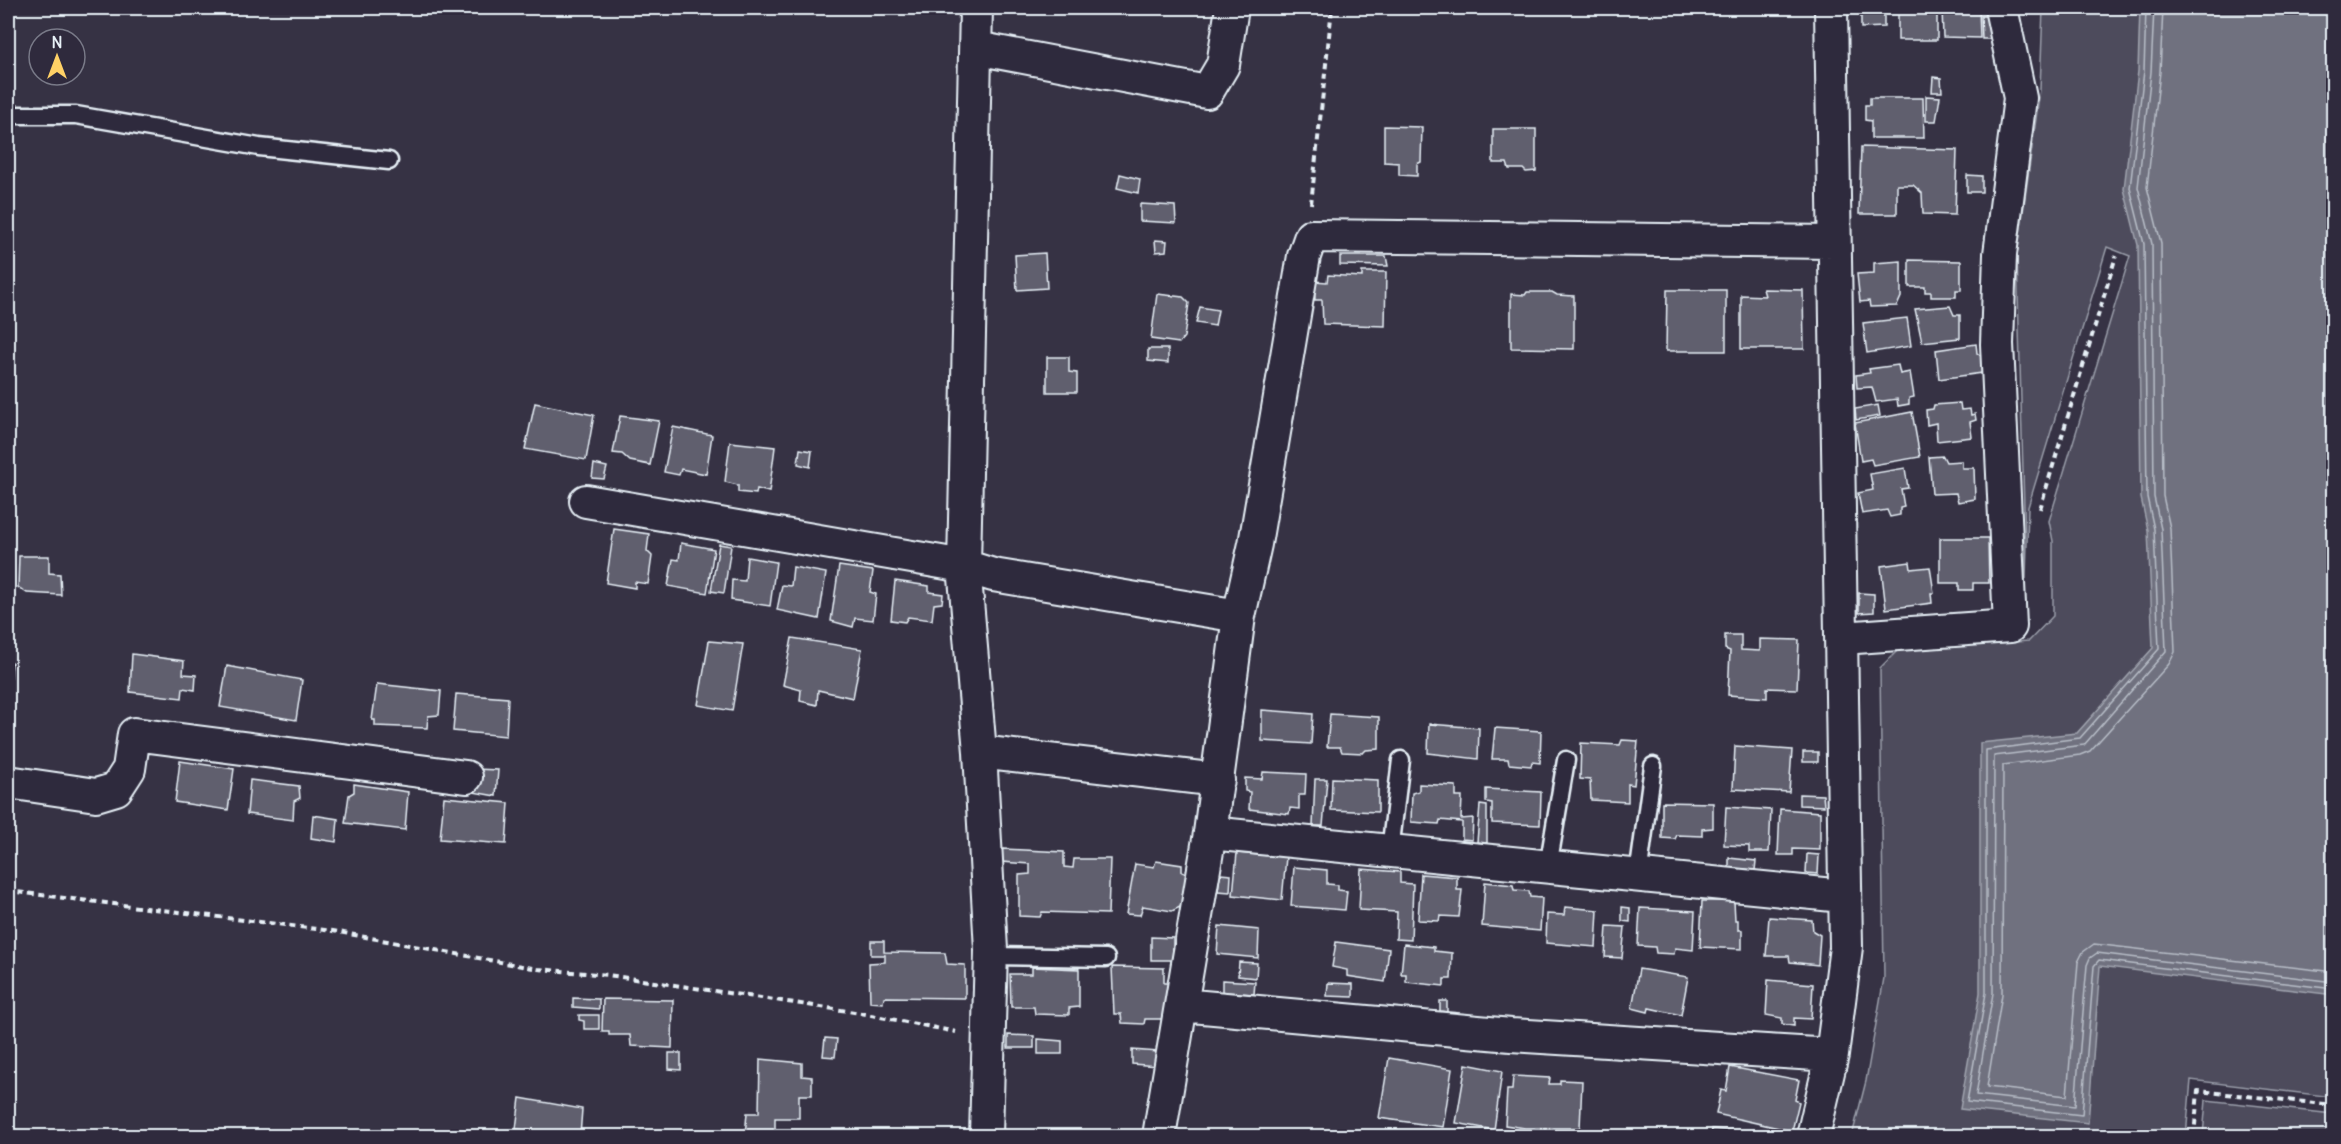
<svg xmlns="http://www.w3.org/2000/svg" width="2341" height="1144" viewBox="0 0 2341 1144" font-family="Delius,sans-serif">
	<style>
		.green { fill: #4d4b5c; stroke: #9a9eaa; stroke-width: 1.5 }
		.water { fill: #70717f; stroke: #a0a4af; stroke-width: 1.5 }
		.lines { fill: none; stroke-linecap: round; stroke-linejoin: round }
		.shore { stroke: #b8bec8; stroke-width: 1.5 }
		.building { fill: #605e6e; stroke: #e8f1f8; stroke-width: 1.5 }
		.service-casing { stroke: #e8f1f8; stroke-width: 21 }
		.minor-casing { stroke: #e8f1f8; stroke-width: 36 }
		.path { stroke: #e8f1f8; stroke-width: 4; stroke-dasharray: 6 4.5; stroke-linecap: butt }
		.service { stroke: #2f2a3d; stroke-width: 16 }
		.minor { stroke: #2f2a3d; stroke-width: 32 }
	</style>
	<rect width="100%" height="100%" fill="#363244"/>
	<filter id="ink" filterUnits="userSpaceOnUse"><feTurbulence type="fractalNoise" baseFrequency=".0167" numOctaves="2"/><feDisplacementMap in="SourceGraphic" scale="12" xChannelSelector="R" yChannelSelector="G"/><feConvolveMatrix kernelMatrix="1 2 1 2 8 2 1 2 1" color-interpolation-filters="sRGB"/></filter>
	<g filter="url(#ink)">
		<!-- green -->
		<path class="green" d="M2043 8H2333V1097L2191 1080 2186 1136H1852L1866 1081 1884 978 1880 668 1898 650 2029 641 2053 616V541L2049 521 2130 256 2107 247 2028 507 2026 579 2017 256 2040 90Z
			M2206 1100 2333 1114V1136H2203Z"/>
		<!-- water -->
		<path class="water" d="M2140 8H2333L2334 995 2100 966 2088 1123 1960 1109 1980 993V743L2077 733 2153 648 2148 530 2141 498 2138 245 2124 189 2138 71Z"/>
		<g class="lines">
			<!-- shore -->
			<path class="shore" d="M2146 8 2144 71 2130 188 2144 244 2147 497 2154 529 2159 649 2080 738 1986 750V993L1967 1102 2082 1115 2094 966 2099 960 2334 989
				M2154 8 2151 72 2138 187 2152 244 2154 497 2161 529 2166 651 2084 745 1994 756 1993 993 1976 1095 2075 1106 2087 965 2090 958 2097 953 2334 982
				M2163 8 2160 72 2147 187 2161 243 2163 496 2170 528 2175 652 2169 664 2090 751 2080 755 2003 765 2002 994 1987 1087 2067 1096 2078 962 2083 952 2094 944 2334 972"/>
		</g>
		<!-- building -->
		<path class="building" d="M8 8H9L10 52H8Z
			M1851 8H1884V27L1861 28V9Z
			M1898 8H1937V40H1898Z
			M1942 8H1979L1980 38 1943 37Z
			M1981 16H1990L1991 39H1982Z
			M1933 77 1941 78 1942 92H1932Z
			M1926 96 1940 97 1936 121H1926Z
			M1870 98H1923L1924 138H1871V121L1865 120V105H1870Z
			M1384 126 1422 127 1421 162 1417 164V176L1399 175V163L1384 162Z
			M1493 129H1536V171L1526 172 1523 169H1509L1507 163H1493Z
			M1861 147 1957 150 1955 215 1923 214 1922 193 1913 185H1897V214H1859Z
			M1120 174 1140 179 1138 193 1117 188Z
			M1967 175 1982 176V192H1967Z
			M1140 204 1175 206 1176 223 1140 221Z
			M1155 240 1167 241 1166 251 1156 252Z
			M1045 253 1047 288 1017 290 1015 255Z
			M1340 256H1386L1388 266 1340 265Z
			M1909 260 1961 261V290H1956V297H1931V292H1925V287H1909Z
			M1901 261V297L1897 306 1870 307 1869 301 1860 302 1857 274 1874 273V263Z
			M1362 272H1386L1385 326 1323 324 1322 300H1315L1314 281 1327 282 1328 275 1362 277Z
			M1763 289 1803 290 1804 349H1741V295L1765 296Z
			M1667 290H1726V351H1666Z
			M1527 292H1552L1557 295 1574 296V349L1511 348V294L1525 295Z
			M1157 294 1183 297 1189 303 1184 337 1179 343 1151 339Z
			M1950 306 1954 315H1960V338L1922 342 1915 309Z
			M1200 307 1218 310 1215 326 1196 323Z
			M1907 318 1911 346 1867 353 1863 323Z
			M1976 344 1977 353 1981 356 1982 373 1939 379 1936 350Z
			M1148 349H1168V363L1148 361Z
			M1047 357H1069V372L1077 373V392H1047Z
			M1898 365 1900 374 1910 372 1914 397 1909 398V404L1898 406 1897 399 1876 402 1872 387 1857 388 1856 375 1870 373 1869 369Z
			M535 403 594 415 586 460 525 449Z
			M1960 403 1961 410 1970 409 1971 415 1975 414 1976 420 1970 422 1972 437 1937 441 1936 423 1927 425 1926 410 1933 409 1934 405Z
			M1878 405 1880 416 1856 420 1855 409Z
			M1912 412 1920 457 1873 465 1871 459 1861 461 1855 423Z
			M620 416 659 421 650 465 630 461 622 454 613 453Z
			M673 427 712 435 706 474 681 469 679 475 664 472Z
			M730 442 775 447 769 492 757 489 756 494 738 492V485L725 482Z
			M800 449 812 451 810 467 798 464Z
			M1943 456 1946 462 1962 461V468H1974L1975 499 1958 502 1956 493 1932 494 1929 457Z
			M594 464 607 467 604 479 592 478Z
			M1905 468 1908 488 1901 489 1904 507 1900 508V515L1890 517 1887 510 1862 514 1858 493 1873 490 1870 474Z
			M614 529 649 534 647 551 652 556 648 584 635 582V588L606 583Z
			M1940 538H1988L1989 583H1973V590H1959V583H1940Z
			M681 543 714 549 707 593 668 586 673 559 679 560Z
			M719 544 731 546 724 593 711 591Z
			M19 556H49V573L60 574 61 595 27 593 18 587Z
			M747 557 776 562 770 606 731 600 732 580 745 581Z
			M1910 562 1911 569 1930 567 1934 593H1931L1932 603 1886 609 1881 566Z
			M839 566 873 571 870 592 876 594 873 620 855 618 853 627 831 621Z
			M793 567 826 573 819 619 777 610 782 585 791 586Z
			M895 581 929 586V592L943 594 942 603 934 604 932 620 908 617 905 622 891 620Z
			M1859 593 1874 594V612L1859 613Z
			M1725 635H1741V650L1760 651V639L1799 640 1797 689 1767 688V698L1728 695 1730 651 1725 649Z
			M792 638 862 649 853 698 818 690 817 705 800 701 801 690 783 685Z
			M709 641 743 644 732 711 698 705Z
			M132 654 184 661 183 674 196 675 195 690 183 688 182 698 130 692Z
			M8 661 12 662 8 704Z
			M227 666 302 680 296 720 220 707Z
			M377 684 441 691 439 715 428 716 427 728 375 726V720H372Z
			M456 694 508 698 506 736 453 731Z
			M1262 710 1313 714 1311 744 1262 741Z
			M1330 714 1379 717V749L1366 750 1363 753 1342 752 1340 747H1327Z
			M1429 724 1479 728 1478 759 1428 753Z
			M1495 728 1541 731 1540 763 1532 762 1531 766 1509 764 1508 759H1492Z
			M1622 740 1638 741 1634 785 1628 784V802L1591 800 1590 780 1580 779 1581 743 1620 745Z
			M1735 746 1792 750 1789 792 1733 789Z
			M1803 752H1818V762H1803Z
			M180 761 234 769 228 810 175 802Z
			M475 769 498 770 496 796 473 792Z
			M1263 772 1306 774 1305 795H1299V809L1290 808 1289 814 1249 809 1250 792 1245 791V778L1262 779Z
			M1332 778 1378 780V812L1331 810Z
			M1315 779H1327L1323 826H1313Z
			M250 780 299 786 300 798 294 801 293 820 247 814Z
			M354 784 408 792 405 830 345 823 349 795 354 792Z
			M1419 784 1456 786V797H1462L1461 819 1473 818 1472 840 1462 839V822L1440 820 1439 824 1411 822 1412 793 1419 791Z
			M1486 789 1541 792 1540 825 1492 823V803L1486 802Z
			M1799 794 1823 795 1824 806 1799 805Z
			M444 797 509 803 506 844 440 839Z
			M1662 802 1713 803V828L1702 829V836L1677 835 1675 839 1662 838Z
			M1480 805 1487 806V843L1477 842Z
			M1726 807 1771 810 1769 852H1749V846L1724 845Z
			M1780 809 1820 812V850L1793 849V855H1778Z
			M313 815 338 819 336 842 311 838Z
			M1002 849 1064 852V867L1073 868 1074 859H1110L1108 914 1042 912 1040 917 1019 916V875L1030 874V864L1002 862Z
			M1237 853 1286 857 1282 900 1233 895Z
			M1807 854 1819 855 1818 874 1806 873Z
			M1729 858 1756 861 1755 870 1729 868Z
			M1156 861 1182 865V872L1187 874 1184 905 1172 911 1143 906 1140 915 1126 914 1135 864 1154 867Z
			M1294 867 1327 870V884L1338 885V890L1347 891 1345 910 1291 906Z
			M1361 869 1400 872V883L1413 884 1411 940 1396 939 1397 912 1359 910Z
			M1220 874 1231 875 1230 892 1218 891Z
			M1421 874 1457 877V890H1462L1459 917 1440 916 1439 921 1418 920Z
			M1485 882 1513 885 1514 890 1529 891 1530 897 1542 898 1540 931 1482 926Z
			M1702 901H1734L1735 920H1738V930H1742V949L1700 947Z
			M1565 907 1598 910 1596 947 1546 943 1547 914 1564 915Z
			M1622 907 1630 908V922L1622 921Z
			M1640 908 1695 911 1693 950 1675 948 1674 954 1656 953 1655 947 1638 946Z
			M1769 917 1812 920 1813 931 1820 935 1818 965 1790 962 1789 956H1766Z
			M1219 926 1259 930 1258 958 1217 954Z
			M1607 926 1625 927 1622 958 1605 957Z
			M1151 937 1173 938V960H1151Z
			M871 941H884V952L945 953 947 964 965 965V998L884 997 883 1003 870 1002 869 963 885 962V955H871Z
			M1336 942 1389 949 1385 982 1347 976V970L1332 967Z
			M1404 944 1434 947V951L1452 953 1451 979H1444V986L1406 982V974H1401Z
			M1239 962 1257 963 1256 978 1238 976Z
			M1032 967 1079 969V1007L1069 1008V1015L1035 1014 1034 1007H1011L1010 974H1032Z
			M1112 967 1164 968V983H1170L1169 1002 1164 1004V1019H1145L1144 1024 1122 1023 1121 1014H1114Z
			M1639 969 1688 977 1681 1015 1649 1008 1648 1012 1632 1008Z
			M1222 980 1255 982 1254 994 1222 992Z
			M1768 980 1813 984 1811 1019 1794 1018V1026L1782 1024V1018L1766 1015Z
			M1328 983 1353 984V997L1327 996Z
			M573 998 599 999V1009L573 1007Z
			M603 999 673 1000 672 1048 631 1046 630 1035H609V1031H602Z
			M1440 1001H1447V1012L1440 1011Z
			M579 1015H599V1029H584V1021L579 1020Z
			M1008 1035 1034 1036V1048H1008Z
			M825 1038 837 1039 835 1057 823 1056Z
			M1038 1039 1062 1041V1054H1038Z
			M1132 1050 1158 1052V1066L1132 1064Z
			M669 1053H681V1070L669 1069Z
			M1389 1058 1452 1069 1443 1127 1379 1118Z
			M760 1059 802 1063V1076L812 1077V1095H799V1118H775V1136H745L747 1113H759Z
			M1466 1064 1502 1071 1494 1130 1456 1123Z
			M1730 1067 1799 1080 1795 1100 1799 1102 1792 1131 1716 1114 1721 1090 1726 1091Z
			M1513 1076 1550 1078 1549 1084H1560V1080L1582 1081 1580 1128H1525L1505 1125 1507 1090H1512Z
			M520 1098 582 1109 580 1136 516 1129Z
			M1712 1129 1763 1133V1136H1711Z"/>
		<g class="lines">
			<defs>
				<path id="service" d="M8 115H76L259 147 389 161
					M1390 851 1401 760
					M1548 867 1566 760
					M1638 876 1653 766
					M991 956 1106 958"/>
				<path id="minor" d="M976 8 964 566 980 752 991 950 986 1136
					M976 48 1207 92 1223 65 1232 8
					M586 501 964 566 993 575 1239 616
					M1842 638 2010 626 1997 344 2000 254 2020 98 2001 8
					M980 752 1218 780
					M8 782 96 795 116 789 129 769 134 734 466 777
					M1210 833 1843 896
					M1181 1005 1511 1035 1832 1055
					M1159 1136 1210 833 1239 616 1255 544 1304 256 1311 236 1833 242
					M1813 1136 1832 1055 1846 947 1831 8"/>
			</defs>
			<!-- service casing -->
			<use href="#service" class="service-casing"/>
			<!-- minor casing -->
			<use href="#minor" class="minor-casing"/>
			<!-- path -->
			<path class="path" d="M1311 204 1332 8
				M2040 509 2116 256
				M8 891 333 931 538 969 608 975 861 1013 956 1032
				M2194 1136 2198 1091 2334 1105"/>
			<!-- service -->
			<use href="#service" class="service"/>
			<!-- minor -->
			<use href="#minor" class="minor"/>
		</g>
	</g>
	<!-- margin -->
	<rect width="2341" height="1144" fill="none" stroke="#2f2a3d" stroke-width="30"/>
	<rect x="15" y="15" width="2311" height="1114" fill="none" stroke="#e8f1f8" stroke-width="2" filter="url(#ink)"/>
	<!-- north arrow -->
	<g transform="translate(57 57)"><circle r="28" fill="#2f2a3d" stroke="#797a88" stroke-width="1.5"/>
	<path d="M0-4.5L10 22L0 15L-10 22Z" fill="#ffd166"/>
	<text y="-9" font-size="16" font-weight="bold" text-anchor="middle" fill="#e8f1f8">N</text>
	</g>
</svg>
